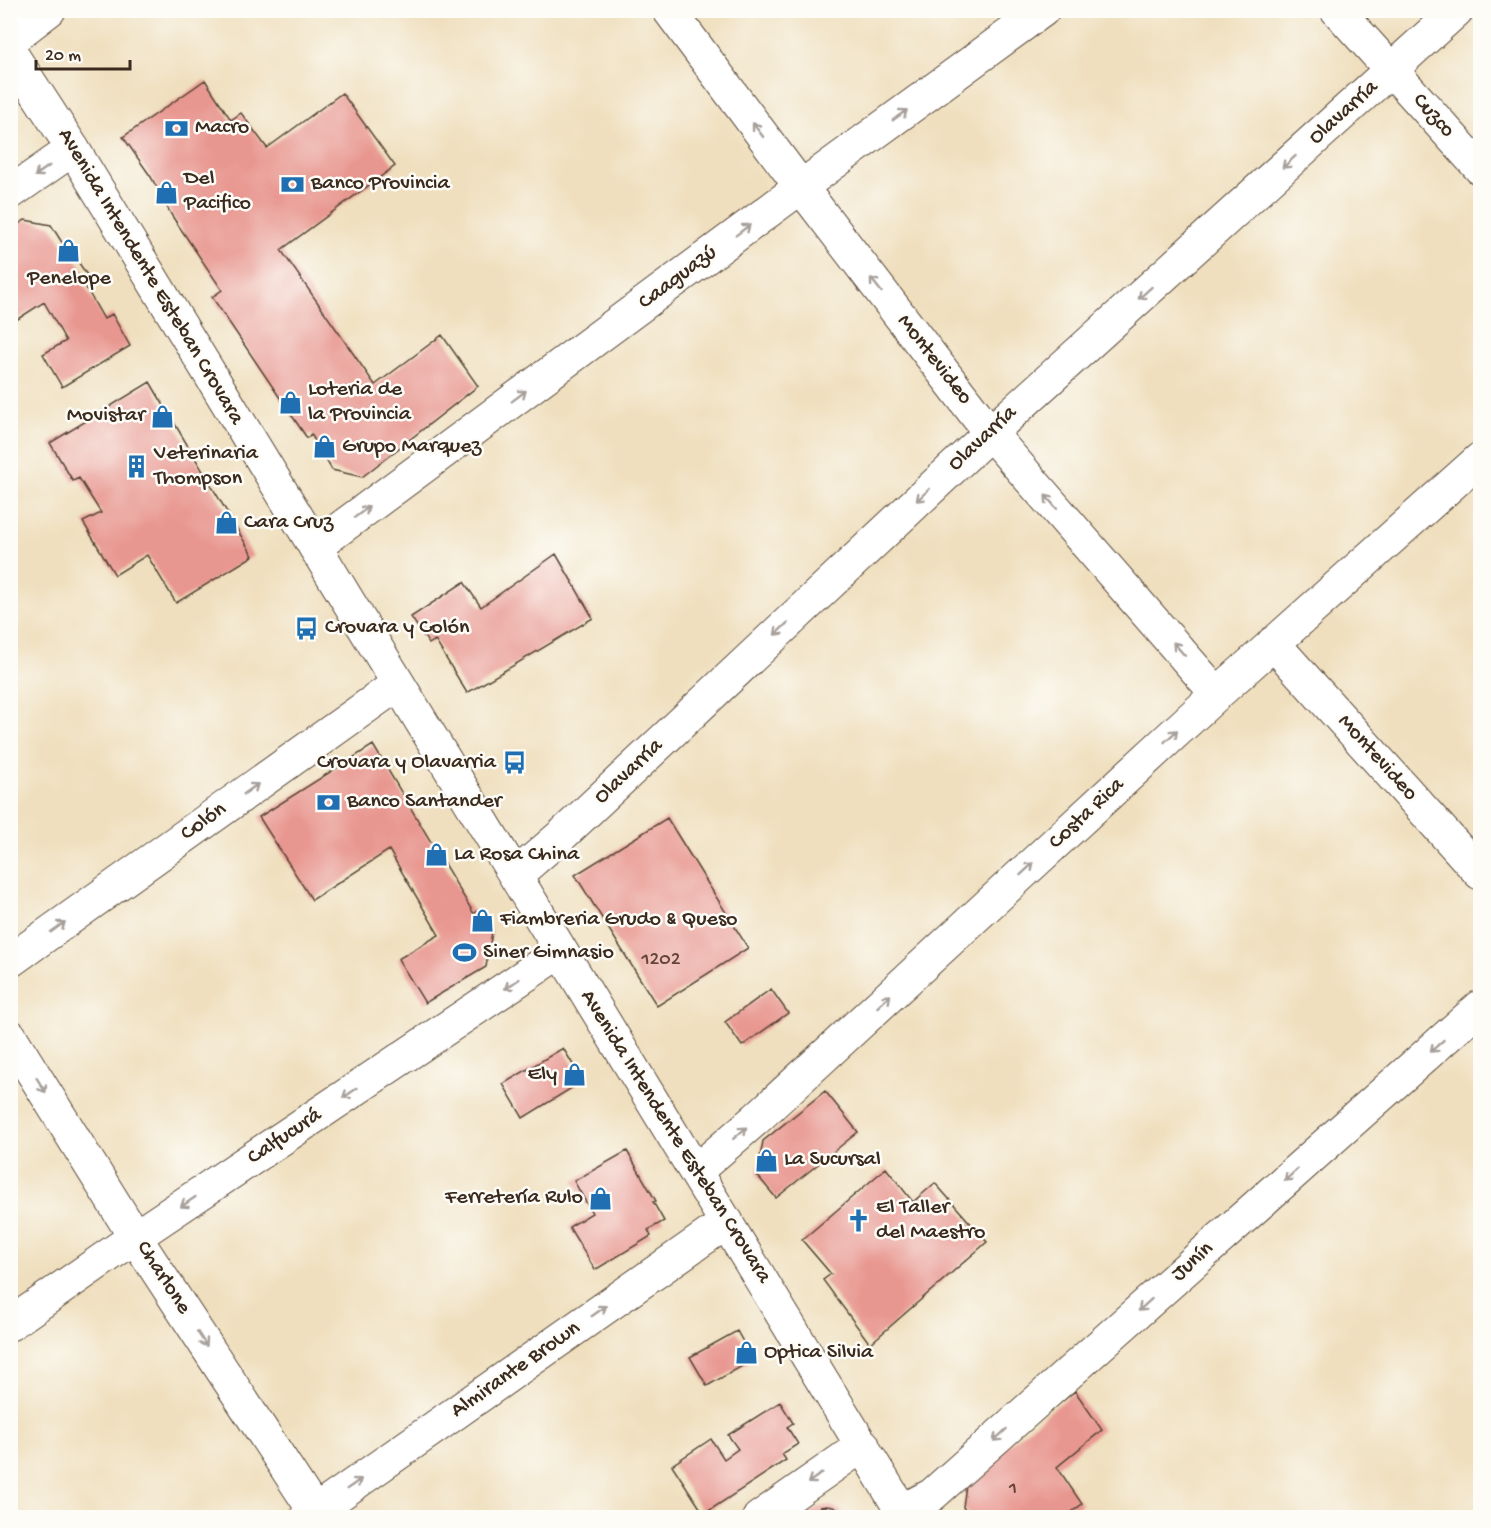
<svg xmlns="http://www.w3.org/2000/svg" width="1491" height="1528" viewBox="0 0 1491 1528" font-family="'Gochi Hand',sans-serif">
	<style>
		.building { fill: #e89790 }
		.lines { fill: none; stroke-linecap: round; stroke-linejoin: round }
		.minor-casing { stroke: #564536; stroke-width: 35 }
		.major-casing { stroke: #564536; stroke-width: 35 }
		.minor { stroke: #fff; stroke-width: 33 }
		.major { stroke: #fff; stroke-width: 33 }
		.oneway { stroke: #a79f9a }
		.labels { text-anchor: middle; dominant-baseline: central; stroke-width: 5; stroke-linejoin: round; paint-order: stroke }
		.number-label { font-size: 20px; fill: #66453a }
		.street-label { font-size: 22px; fill: #3b2a1e; stroke: #fdfcf7 }
		.poi-label { font-size: 22px; fill: #3b2a1e; stroke: #fdfcf7; text-anchor: start }
	</style>
	<rect width="100%" height="100%" fill="#fdfcf7"/>
	<filter id="ink" filterUnits="userSpaceOnUse"><feTurbulence type="fractalNoise" baseFrequency=".0167" numOctaves="2"/><feDisplacementMap in="SourceGraphic" scale="12" xChannelSelector="R" yChannelSelector="G"/><feConvolveMatrix kernelMatrix="1 2 1 2 8 2 1 2 1" color-interpolation-filters="sRGB"/></filter>
	<filter id="wash" filterUnits="userSpaceOnUse"><feTurbulence type="fractalNoise" baseFrequency=".008" numOctaves="4" result="noise"/><feDisplacementMap in="SourceGraphic" scale="24" xChannelSelector="R" yChannelSelector="G"/><feGaussianBlur stdDeviation="1.35" result="paint"/><feColorMatrix in="noise" values="0 0 0 0 0 0 0 0 0 0 0 0 0 0 0 0 0 1.4 0 .05"/><feComposite in="paint" operator="in"/></filter>
	<g filter="url(#wash)">
		<rect width="100%" height="100%" fill="#efdfbe"/>
		<g id="blocks">
			<!-- building -->
			<path class="building" d="M205 80 231 120 241 113 267 148 342 93 395 166 281 250 375 385 442 335 478 386 362 477 332 470 311 434 307 438 212 297 222 290 172 216 151 177 123 137Z
				M25 220 51 225 63 244 65 242 87 275 81 279 104 319 112 314 130 346 62 387 43 354 66 341 44 302 10 324V278L17 273 10 263V229Z
				M150 382 253 556 176 603 147 555 115 575 83 522 101 513 79 478 73 481 50 443Z
				M556 554 593 618 467 693 435 640 429 644 411 617 464 582 481 607Z
				M373 745 474 914 479 910 492 932 486 967 425 1003 398 959 439 935 389 850 312 900 259 817Z
				M667 818 748 948 657 1006 575 875Z
				M771 989 788 1013 742 1046 725 1022Z
				M563 1048 583 1081 523 1118 503 1084Z
				M825 1091 858 1132 776 1198 757 1175 763 1141Z
				M627 1151 656 1201 653 1202 664 1221 648 1230 651 1236 595 1270 569 1227 592 1213 574 1181Z
				M886 1168 913 1202 935 1183 987 1242 870 1344 823 1280 831 1274 802 1240Z
				M737 1331 753 1360 707 1386 690 1357Z
				M1075 1391 1102 1430 1057 1467 1082 1504 1064 1518H970L963 1507 967 1478Z
				M780 1402 793 1423 787 1427 798 1444 782 1454 786 1460 704 1514 672 1465 711 1439 724 1459 738 1449 728 1435Z
				M826 1506 833 1507 843 1512 846 1518H803L820 1507Z"/>
		</g>
	</g>
	<g filter="url(#ink)">
		<use href="#blocks" fill-opacity="0" stroke="#564536" stroke-width="1.5"/>
		<g class="lines">
			<defs>
				<path id="minor" d="M669 10 801 187 990 433 1217 694
					M1337 10 1480 168
					M10 40 49 10
					M10 193 73 149
					M315 547 801 187 1043 10
					M1273 643 1480 873
					M516 875 561 836 990 433 1457 10
					M10 961 398 684
					M10 1036 135 1237 319 1518
					M696 1171 756 1119 1217 694 1480 459
					M10 1324 135 1237 560 952
					M902 1511 932 1495 1480 1007
					M306 1518 727 1222
					M759 1518 863 1445"/>
				<path id="major" d="M10 52 73 149 906 1518"/>
			</defs>
			<!-- minor casing -->
			<use href="#minor" class="minor-casing"/>
			<!-- major casing -->
			<use href="#major" class="major-casing"/>
			<!-- minor -->
			<use href="#minor" class="minor"/>
			<!-- major -->
			<use href="#major" class="major"/>
		</g>
		<!-- one-way arrows -->
		<defs><path id="oneway-shaft" d="M-6 0H5M1.5-3L5.5 0L1.5 3" fill="none" stroke-width="1.6" stroke-linecap="round" stroke-linejoin="round" transform="scale(1.5)"/></defs>
		<g class="oneway">
			<use href="#oneway-shaft" transform="translate(900 115) rotate(-36)"/>
			<use href="#oneway-shaft" transform="translate(758 130) rotate(-127)"/>
			<use href="#oneway-shaft" transform="translate(1289 162) rotate(138)"/>
			<use href="#oneway-shaft" transform="translate(42 171) rotate(145)"/>
			<use href="#oneway-shaft" transform="translate(743 230) rotate(-37)"/>
			<use href="#oneway-shaft" transform="translate(876 285) rotate(-128)"/>
			<use href="#oneway-shaft" transform="translate(1145 293) rotate(138)"/>
			<use href="#oneway-shaft" transform="translate(519 396) rotate(-37)"/>
			<use href="#oneway-shaft" transform="translate(923 495) rotate(137)"/>
			<use href="#oneway-shaft" transform="translate(1051 502) rotate(-131)"/>
			<use href="#oneway-shaft" transform="translate(362 512) rotate(-37)"/>
			<use href="#oneway-shaft" transform="translate(781 629) rotate(137)"/>
			<use href="#oneway-shaft" transform="translate(1179 649) rotate(-131)"/>
			<use href="#oneway-shaft" transform="translate(1171 736) rotate(-43)"/>
			<use href="#oneway-shaft" transform="translate(251 789) rotate(-36)"/>
			<use href="#oneway-shaft" transform="translate(1027 869) rotate(-43)"/>
			<use href="#oneway-shaft" transform="translate(58 927) rotate(-36)"/>
			<use href="#oneway-shaft" transform="translate(512 984) rotate(146)"/>
			<use href="#oneway-shaft" transform="translate(884 1001) rotate(-43)"/>
			<use href="#oneway-shaft" transform="translate(1437 1046) rotate(138)"/>
			<use href="#oneway-shaft" transform="translate(41 1085) rotate(58)"/>
			<use href="#oneway-shaft" transform="translate(350 1093) rotate(146)"/>
			<use href="#oneway-shaft" transform="translate(740 1133) rotate(-41)"/>
			<use href="#oneway-shaft" transform="translate(1291 1175) rotate(138)"/>
			<use href="#oneway-shaft" transform="translate(188 1202) rotate(146)"/>
			<use href="#oneway-shaft" transform="translate(1145 1305) rotate(138)"/>
			<use href="#oneway-shaft" transform="translate(599 1311) rotate(-35)"/>
			<use href="#oneway-shaft" transform="translate(202 1339) rotate(57)"/>
			<use href="#oneway-shaft" transform="translate(1000 1435) rotate(138)"/>
			<use href="#oneway-shaft" transform="translate(815 1478) rotate(145)"/>
			<use href="#oneway-shaft" transform="translate(354 1484) rotate(-35)"/>
		</g>
	</g>
	<!-- icons -->
	<defs>
		<symbol id="bank-bare" viewBox="-9 -9 18 18"><path d="M-6-4H6V4H-6ZM0-2.3a2.3 2.3 0 1 0 0 4.6a2.3 2.3 0 1 0 0-4.6Z" fill="#1f6fb2" stroke="#fdfcf7" stroke-width="2.5" paint-order="stroke"/></symbol>
		<symbol id="shop-bare" viewBox="-9 -9 18 18"><path d="M-5-2.5h2.3a2.7 3.5 0 0 1 5.4 0H5L5.5 6h-11ZM-1.5-2.5h3a1.5 2.3 0 0 0-3 0Z" fill="#1f6fb2" stroke="#fdfcf7" stroke-width="2.5" paint-order="stroke"/></symbol>
		<symbol id="building-bare" viewBox="-9 -9 18 18"><path d="M-4-6H4V6H1V3H-1V6H-4ZM-2.5-4.3h1.7v1.8h-1.7ZM.8-4.3h1.7v1.8H.8ZM-2.5-1h1.7V.8h-1.7ZM.8-1h1.7V.8H.8Z" fill="#1f6fb2" stroke="#fdfcf7" stroke-width="2.5" paint-order="stroke"/></symbol>
		<symbol id="bus-bare" viewBox="-9 -9 18 18"><path d="M-5-6H5V4H4V6H2V4H-2V6H-4V4H-5ZM-3.5-4V0h7V-4ZM-3.5 1.2v1.5H-2V1.2ZM2 1.2v1.5H3.5V1.2Z" fill="#1f6fb2" stroke="#fdfcf7" stroke-width="2.5" paint-order="stroke"/></symbol>
		<symbol id="stadium-bare" viewBox="-9 -9 18 18"><path d="M0-5a6.5 5 0 1 0 0 10a6.5 5 0 1 0 0-10ZM-3.5-1.8h7v3.6h-7Z" fill="#1f6fb2" stroke="#fdfcf7" stroke-width="2.5" paint-order="stroke"/></symbol>
		<symbol id="church-bare" viewBox="-9 -9 18 18"><path d="M-1.2-6h2.4v3.5h3.3v2.4h-3.3V6h-2.4V-.1h-3.3v-2.4h3.3Z" fill="#1f6fb2" stroke="#fdfcf7" stroke-width="2.5" paint-order="stroke"/></symbol>
	</defs>
	<g fill-rule="evenodd">
		<use href="#bank-bare" x="160" y="112" width="33" height="33"/>
		<use href="#bank-bare" x="276" y="168" width="33" height="33"/>
		<use href="#shop-bare" x="150" y="176" width="33" height="33"/>
		<use href="#shop-bare" x="52" y="234" width="33" height="33"/>
		<use href="#shop-bare" x="274" y="386" width="33" height="33"/>
		<use href="#shop-bare" x="146" y="400" width="33" height="33"/>
		<use href="#shop-bare" x="308" y="430" width="33" height="33"/>
		<use href="#building-bare" x="120" y="450" width="33" height="33"/>
		<use href="#shop-bare" x="210" y="506" width="33" height="33"/>
		<use href="#bus-bare" x="290" y="612" width="33" height="33"/>
		<use href="#bus-bare" x="498" y="746" width="33" height="33"/>
		<use href="#bank-bare" x="312" y="786" width="33" height="33"/>
		<use href="#shop-bare" x="420" y="838" width="33" height="33"/>
		<use href="#shop-bare" x="466" y="904" width="33" height="33"/>
		<use href="#stadium-bare" x="448" y="936" width="33" height="33"/>
		<use href="#shop-bare" x="558" y="1058" width="33" height="33"/>
		<use href="#shop-bare" x="750" y="1144" width="33" height="33"/>
		<use href="#shop-bare" x="584" y="1182" width="33" height="33"/>
		<use href="#church-bare" x="842" y="1204" width="33" height="33"/>
		<use href="#shop-bare" x="730" y="1336" width="33" height="33"/>
	</g>
	<g class="labels">
		<!-- number labels -->
		<g class="number-label">
			<text x="661" y="960">1202</text>
			<text x="1013" y="1489">1</text>
		</g>
		<!-- street labels -->
		<g class="street-label">
			<text transform="translate(1344 113) rotate(-42)">Olavarría</text>
			<text transform="translate(1433 116) rotate(48)">Cuzco</text>
			<text transform="translate(150 277) rotate(59)">Avenida Intendente Esteban Crovara</text>
			<text transform="translate(678 278) rotate(-37)">Caaguazú</text>
			<text transform="translate(934 360) rotate(52)">Montevideo</text>
			<text transform="translate(983 439) rotate(-43)">Olavarría</text>
			<text transform="translate(1377 758) rotate(48)">Montevideo</text>
			<text transform="translate(629 772) rotate(-43)">Olavarría</text>
			<text transform="translate(1087 814) rotate(-43)">Costa Rica</text>
			<text transform="translate(204 822) rotate(-36)">Colón</text>
			<text transform="translate(285 1137) rotate(-34)">Calfucurá</text>
			<text transform="translate(675 1137) rotate(58)">Avenida Intendente Esteban Crovara</text>
			<text transform="translate(1193 1262) rotate(-42)">Junín</text>
			<text transform="translate(163 1278) rotate(57)">Charlone</text>
			<text transform="translate(516 1370) rotate(-35)">Almirante Brown</text>
		</g>
		<!-- poi labels -->
		<g class="poi-label">
			<text x="195" y="128">Macro</text>
			<text x="184" y="179">Del<tspan x="184" dy="25">Pacifico</tspan></text>
			<text x="311" y="184">Banco Provincia</text>
			<text x="69" y="279" text-anchor="middle">Penelope</text>
			<text x="308" y="390">Loteria de<tspan x="308" dy="25">la Provincia</tspan></text>
			<text x="145" y="416" text-anchor="end">Movistar</text>
			<text x="342" y="447">Grupo Marquez</text>
			<text x="154" y="454">Veterinaria<tspan x="154" dy="25">Thompson</tspan></text>
			<text x="244" y="523">Cara Cruz</text>
			<text x="325" y="628">Crovara y Colón</text>
			<text x="496" y="763" text-anchor="end">Crovara y Olavarria</text>
			<text x="347" y="802">Banco Santander</text>
			<text x="454" y="855">La Rosa China</text>
			<text x="500" y="920">Fiambreria Grudo &amp; Queso</text>
			<text x="483" y="953">Siner Gimnasio</text>
			<text x="557" y="1075" text-anchor="end">Ely</text>
			<text x="784" y="1160">La Sucursal</text>
			<text x="583" y="1198" text-anchor="end">Ferretería Rulo</text>
			<text x="876" y="1208">El Taller<tspan x="876" dy="25">del Maestro</tspan></text>
			<text x="764" y="1353">Optica Silvia</text>
		</g>
	</g>
	<!-- margin -->
	<rect width="1491" height="1528" fill="none" stroke="#fdfcf7" stroke-width="36"/>
	<!-- scale -->
	<path d="M36 60v9h94v-9" fill="none" stroke="#3b2a1e" stroke-width="3"/>
	<text x="45" y="60" font-size="18" fill="#3b2a1e" stroke="#fdfcf7" stroke-width="4.5" paint-order="stroke">20 m</text>
</svg>
